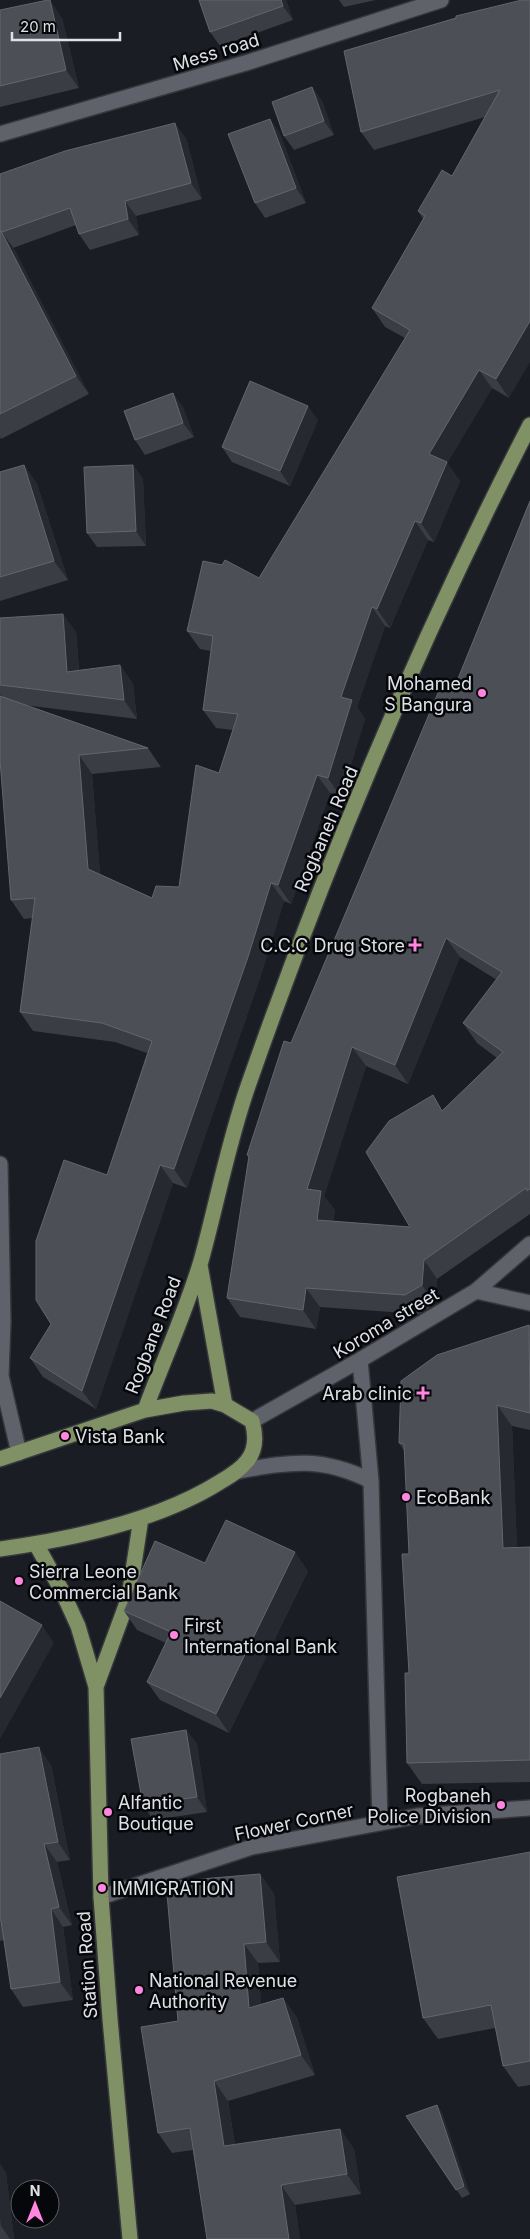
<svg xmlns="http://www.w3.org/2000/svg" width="530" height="2239" viewBox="0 0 530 2239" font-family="Inter,sans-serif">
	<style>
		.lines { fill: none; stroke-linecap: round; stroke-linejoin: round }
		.minor-casing { stroke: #36373c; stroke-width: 18 }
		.major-casing { stroke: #36373c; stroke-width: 18 }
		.minor { stroke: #5f626a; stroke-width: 15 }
		.major { stroke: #809165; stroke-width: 15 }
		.wall { fill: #3a3d43; fill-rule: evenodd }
		.shaded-wall { fill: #26292f }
		.building { fill: #4c4f55; stroke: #63666c; fill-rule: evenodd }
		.poi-dot { fill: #ff85df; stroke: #06070a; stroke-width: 2 }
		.labels { text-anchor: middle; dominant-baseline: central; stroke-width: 5; stroke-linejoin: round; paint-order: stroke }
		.street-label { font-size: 18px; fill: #dfe1e6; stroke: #06070a }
		.poi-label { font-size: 18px; fill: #dfe1e6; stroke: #06070a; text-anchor: start }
	</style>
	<rect width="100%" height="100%" fill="#1a1d23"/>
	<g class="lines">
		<defs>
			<path id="minor" d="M0 134 249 62 441 0
				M0 1164 3 1322 1 1376 19 1453
				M476 1291 530 1303
				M360 1360 371 1481 380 1823
				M252 1421 360 1360 476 1291 530 1244
				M238 1471C291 1462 321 1456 371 1481
				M101 1897 252 1847 417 1816 530 1808"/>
			<path id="major" d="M200 1265 225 1405
				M145 1410C163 1361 186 1311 201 1261 217 1203 228 1143 248 1086 327 860 420 638 530 425
				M0 1459 145 1410 184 1403 212 1401 225 1405 252 1421C256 1435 257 1449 247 1461 240 1470 230 1476 220 1482 158 1521 73 1539 0 1549
				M36 1544 62 1591 78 1626 96 1687 101 1897 110 2019 130 2239
				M96 1687 129 1597 141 1518"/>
		</defs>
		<!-- minor casing -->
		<use href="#minor" class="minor-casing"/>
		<!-- major casing -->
		<use href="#major" class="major-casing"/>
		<!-- minor -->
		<use href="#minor" class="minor"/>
		<!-- major -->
		<use href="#major" class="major"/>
	</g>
	<!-- wall -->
	<path class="wall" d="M286 0 293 20 220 46 210 32Z
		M339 0H376L344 7Z
		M522 0 509 398 492 388 447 463 460 481 434 542 428 540 390 628 385 626 357 707 365 719 341 797 330 793 291 904 284 901 261 975 187 1188 173 1183 96 1409 43 1377 30 1358 51 1324 107 1175 147 1053 115 1042 33 1031 20 1012 33 918 24 919 11 900 2 697 0 694V618L76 632 79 670 120 665 133 684 137 719 24 705 148 748 161 767 92 774 100 874 152 898 179 887 219 773 233 730 216 728 203 710 211 651 200 649 187 631 259 578 405 338 385 327 372 308 423 219 418 211 452 176 485 117 374 150 361 132Z
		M0 10 62 18 79 88 0 107Z
		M312 87 322 101 334 135 294 150 284 136Z
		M270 119 280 134 306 203 265 218 255 203Z
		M186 138 202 199 136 216 139 235 90 250 79 234 76 225 13 248 89 394 1 439 0 437V174Z
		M183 407 194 437 145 455 135 440Z
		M318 420 290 486 232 462 222 447Z
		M24 465 37 484 68 580 0 601V472Z
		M133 465 143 479 146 546 97 547 87 533Z
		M530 501V1214L437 1279 435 1304 419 1314 320 1307 316 1329 240 1317 227 1298 249 1158 247 1155 291 1043 455 686ZM460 957 497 980 463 1023 477 1043 497 1058 443 1110 410 1227 333 1221 335 1210 324 1196 366 1066 408 1084Z
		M530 1325V1430L512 1426 517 1548 530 1547V1782L422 1784 407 1763 409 1673V1554L405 1452 399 1443Z
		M205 1563 308 1571 229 1733 160 1700 147 1682 166 1643 137 1630 124 1611Z
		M186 1730 197 1744 207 1812 153 1820 143 1805Z
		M0 1754 51 1765 70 1860 57 1862 72 1925 63 1927 73 2000 23 2007 11 1989 4 1940 0 1941Z
		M530 1852V2085L518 2087 503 2066 495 2028 438 2039 423 2018Z
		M260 1874 274 1894 280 1962 258 1963 261 2004 283 1998 297 2018 315 2075 228 2101 235 2145 340 2129 354 2149 361 2194 295 2205 300 2239H207L193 2150 172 2153 158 2133 178 2021Z
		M437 2105 442 2113 470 2194 462 2198 406 2116Z
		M0 2164 6 2173 14 2239H0Z"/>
	<!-- shaded-wall -->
	<path class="shaded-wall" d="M50 0 62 18 79 88 66 70Z
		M281 0H286L293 20 283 6Z
		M312 87 322 101 334 135 324 121Z
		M270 119 280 134 306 203 296 188Z
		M175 123 186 138 202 199 191 183Z
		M125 201 136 216 139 235 128 219Z
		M1 231 15 250 89 394 76 376Z
		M530 321V362L509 398 496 379Z
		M479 370 492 388 447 463 460 481 434 542 421 523 429 454Z
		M173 393 183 407 194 437 183 423Z
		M308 406 318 420 290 486 280 471Z
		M24 465 37 484 68 580 54 561Z
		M133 465 143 479 146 546 136 531Z
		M415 521 428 540 390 628 377 609Z
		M372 607 385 626 357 707 365 719 341 797 328 778 341 697Z
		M63 614 76 632 80 690 67 672Z
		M120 665 133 684 137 719 124 700Z
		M79 755 92 774 101 887 88 869Z
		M317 775 330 793 291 904 278 885Z
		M271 883 284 901 261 975 187 1188 174 1169Z
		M446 938 460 957 408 1084 395 1065Z
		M352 1047 366 1066 324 1196 335 1210 330 1239 317 1220 307 1189Z
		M160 1165 173 1183 96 1409 82 1391Z
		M424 1260 437 1279 435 1304 422 1285Z
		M306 1288 320 1307 316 1329 303 1310Z
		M497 1405 512 1426 518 1570 503 1548Z
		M295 1552 308 1571 229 1733 216 1714Z
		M42 1625 54 1643 0 1739V1698Z
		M186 1730 197 1744 207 1812 197 1797Z
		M39 1747 51 1765 70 1860 58 1842Z
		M44 1844 57 1862 72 1925 59 1907Z
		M260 1874 274 1894 280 1962 266 1942Z
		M51 1909 63 1927 73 2000 60 1982Z
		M244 1944 258 1963 263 2028 249 2008Z
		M283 1998 297 2018 315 2075 301 2055Z
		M214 2081 228 2101 238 2166 224 2146Z
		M437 2105 442 2113 470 2194 464 2186Z
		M340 2129 354 2149 361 2194 347 2174Z
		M0 2164 6 2173 14 2239H10L1 2226 0 2218Z
		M281 2185 295 2205 300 2239H289Z"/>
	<!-- building -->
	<path class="building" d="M48 0H50L66 70 0 86V10Z
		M199 0H281L283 6 210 32Z
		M522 0H530V321L496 379 479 370 429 454 447 462 421 523 415 521 377 609 372 607 341 697 352 700 328 778 317 775 278 885 271 883 248 957 174 1169 160 1165 82 1391 30 1358 51 1324 36 1300V1241L64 1160 107 1175 152 1041 102 1023 20 1012 35 898 11 900 0 760V696L148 748 79 755 88 869 152 898 156 886 179 887 196 765 219 773 238 714 203 710 213 636 187 631 203 561 222 565 225 560 259 578 410 330 372 308 425 216 418 211 442 170 452 176 500 90 361 132 344 51 456 18V16Z
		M312 87 324 121 284 136 272 102Z
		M270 119 296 188 255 203 228 134Z
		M175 123 191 183 125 201 128 219 79 234 70 208 2 232 1 231H0V174L65 151Z
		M0 231H1L76 376 0 414Z
		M250 381 308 406 280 471 222 447Z
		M173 393 183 423 135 440 124 411Z
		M24 465 54 561 0 577V472Z
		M133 465 136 531 87 533 84 467Z
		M530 501V1189L527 1191 526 1188 424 1260 422 1285 405 1295 306 1288 303 1310 227 1298 249 1156 247 1155 284 1041 291 1043 443 681 455 686ZM446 938 502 972 463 1023 503 1052 442 1111 433 1095 389 1121 366 1152 410 1227 317 1220 321 1191 307 1189 352 1047 395 1065Z
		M63 614 67 672 120 665 124 700 0 685V618Z
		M529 1325 530 1413 497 1405 503 1548 530 1547V1760L407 1763 405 1673H409L402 1554H409L404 1444 399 1443 401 1381 437 1355Z
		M226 1520 295 1552 216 1714 147 1682 171 1632 124 1611 155 1541 205 1563Z
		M0 1601 42 1625 0 1698Z
		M186 1730 197 1797 143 1805 131 1739Z
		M39 1747 58 1842 44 1844 59 1907 51 1909 60 1982 11 1989 1 1920H0V1754Z
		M530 1852V2061L503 2066 491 2005 423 2018 397 1877Z
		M260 1874 266 1942 244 1944 249 2008 283 1998 301 2055 214 2081 224 2146 340 2129 347 2174 281 2185 289 2239H207L190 2128 158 2133 141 2027 178 2021 166 1882Z
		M437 2105 464 2186 456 2190 406 2116Z"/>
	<!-- markers -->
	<g class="poi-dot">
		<circle cx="482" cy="693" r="5"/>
		<path d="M412.5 937.5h5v5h5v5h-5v5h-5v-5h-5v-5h5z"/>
		<path d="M420.5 1385.5h5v5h5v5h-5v5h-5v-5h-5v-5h5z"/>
		<circle cx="65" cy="1436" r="5"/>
		<circle cx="406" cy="1497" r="5"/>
		<circle cx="19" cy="1581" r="5"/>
		<circle cx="174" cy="1635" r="5"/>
		<circle cx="501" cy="1805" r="5"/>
		<circle cx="108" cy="1812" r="5"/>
		<circle cx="102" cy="1888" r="5"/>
		<circle cx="139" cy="1990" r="5"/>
	</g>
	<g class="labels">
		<!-- street labels -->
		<g class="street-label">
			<text transform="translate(216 52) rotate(-17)">Mess road</text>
			<text transform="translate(326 829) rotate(-67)">Rogbaneh Road</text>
			<text transform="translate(386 1323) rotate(-31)">Koroma street</text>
			<text transform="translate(153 1335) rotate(-69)">Rogbane Road</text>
			<text transform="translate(294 1822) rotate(-12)">Flower Corner</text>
			<text transform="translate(87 1965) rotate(-94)">Station Road</text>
		</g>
		<!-- poi labels -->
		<g class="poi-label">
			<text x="472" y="683" text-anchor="end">Mohamed<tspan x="472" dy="21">S Bangura</tspan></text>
			<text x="405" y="945" text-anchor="end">C.C.C Drug Store</text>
			<text x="412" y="1393" text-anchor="end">Arab clinic</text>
			<text x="75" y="1436">Vista Bank</text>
			<text x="416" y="1497">EcoBank</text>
			<text x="29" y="1571">Sierra Leone<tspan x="29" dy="21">Commercial Bank</tspan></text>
			<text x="184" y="1625">First<tspan x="184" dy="21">International Bank</tspan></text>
			<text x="491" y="1795" text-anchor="end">Rogbaneh<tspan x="491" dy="21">Police Division</tspan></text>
			<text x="118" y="1802">Alfantic<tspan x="118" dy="21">Boutique</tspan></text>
			<text x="112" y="1888">IMMIGRATION</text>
			<text x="149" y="1980">National Revenue<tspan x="149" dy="21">Authority</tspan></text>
		</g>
	</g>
	<!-- north arrow -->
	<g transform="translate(35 2204)"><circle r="24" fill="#06070a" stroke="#5d5e62"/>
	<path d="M0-4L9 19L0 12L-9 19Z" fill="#ff85df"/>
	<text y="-8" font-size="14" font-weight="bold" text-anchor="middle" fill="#dfe1e6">N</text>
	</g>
	<!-- scale -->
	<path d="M12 32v8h108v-8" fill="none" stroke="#dfe1e6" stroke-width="2.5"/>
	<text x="20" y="32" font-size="15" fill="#dfe1e6" stroke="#06070a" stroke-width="4" paint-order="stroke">20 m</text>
</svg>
